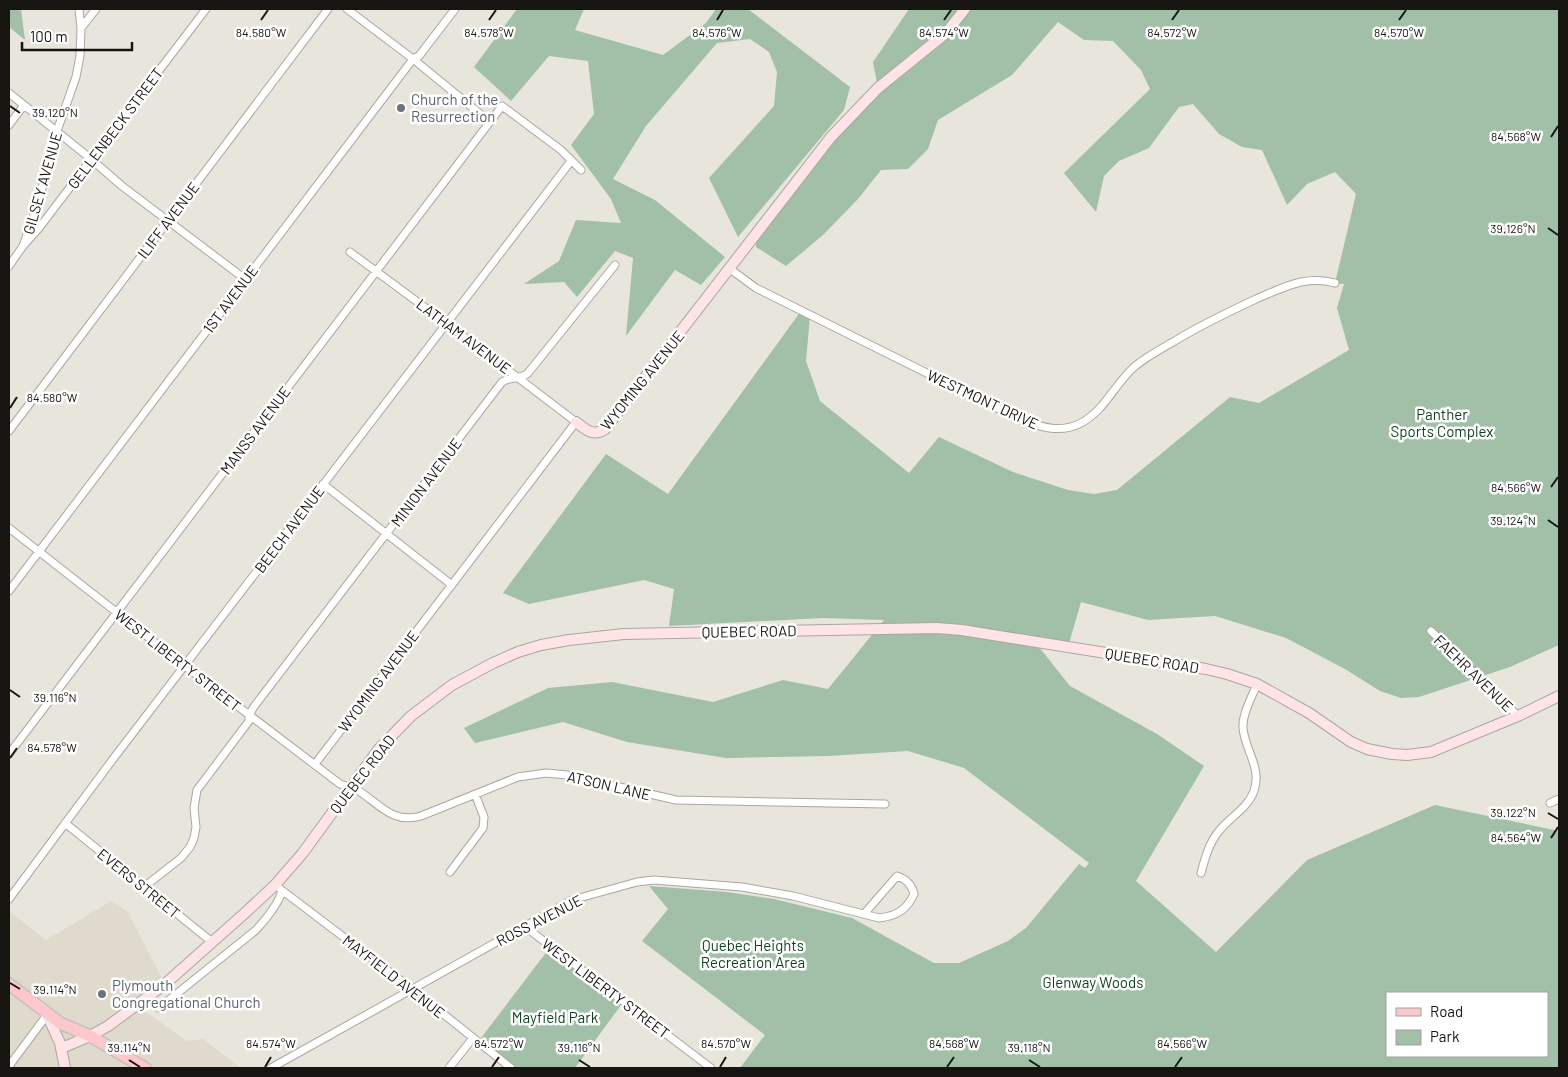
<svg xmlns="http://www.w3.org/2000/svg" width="1568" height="1077" viewBox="0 0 1568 1077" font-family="Barlow,sans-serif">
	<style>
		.built { fill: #dfdacb }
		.green { fill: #a1c0a7; fill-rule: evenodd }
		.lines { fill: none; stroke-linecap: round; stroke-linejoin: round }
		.street-casing { stroke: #a9a79f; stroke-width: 9 }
		.secondary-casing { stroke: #a9a79f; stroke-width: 12 }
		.primary-casing { stroke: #c2c2c1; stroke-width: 14 }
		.street { stroke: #fff; stroke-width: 7 }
		.secondary { stroke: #fee4e6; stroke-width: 10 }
		.primary { stroke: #fdc8cd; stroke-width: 11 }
		.ticks { fill: none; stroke: #161512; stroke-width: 2 }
		.worship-dot { fill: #6b7280; stroke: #fff; stroke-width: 2 }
		.labels { text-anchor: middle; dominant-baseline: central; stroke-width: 5; stroke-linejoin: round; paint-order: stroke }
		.worship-label { font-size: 15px; fill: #5b616d; stroke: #fff; text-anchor: start }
		.street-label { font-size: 15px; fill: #161512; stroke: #fff }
		.park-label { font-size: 15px; fill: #0c3f1e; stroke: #fff }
		.ticks-label { font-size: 12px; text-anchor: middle; fill: #161512; stroke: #fff; stroke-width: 5; stroke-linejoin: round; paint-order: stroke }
	</style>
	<rect width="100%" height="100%" fill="#e8e5dd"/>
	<!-- built -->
	<path class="built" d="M111 901 127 911 165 984 136 1005 187 1041 203 1039 241 1068H9V911L46 940Z"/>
	<!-- green -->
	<path class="green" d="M9 9H21L25 40 9 27Z
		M517 9H584L575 30 663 55 706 23 716 9H748L850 87 844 110 738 237 709 178 774 106 777 72 769 52 750 39 717 43 646 126 613 179 655 200 725 257 701 285 675 270 626 336 633 258 615 251 577 297 564 282 524 284 559 261 576 220 621 223 611 199 571 145 594 114 588 61 549 56 511 101 474 67Z
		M909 9H1559V645L1510 667 1419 697 1401 698 1380 691 1345 669 1286 638 1215 616 1148 620 1081 602 1068 647 1035 642 1070 686 1157 734 1204 766 1136 881 1216 952 1307 860 1435 805 1559 831V1068H740L765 1035 642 941 668 909 649 886 727 892 774 899 852 918 934 963H959L1008 941 1026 928 1079 864 1085 868 1089 863 964 768 908 751 829 756 726 758 627 742 563 722 475 743 464 728 548 688 612 682 713 702 783 680 828 689 884 620 823 618 669 626 674 589 644 580 529 604 503 593 606 454 668 494 801 311 810 316 806 361 820 401 909 473 939 437 1013 472 1068 490 1094 494 1117 490 1230 397 1259 403 1349 350 1337 308 1344 284 1335 283 1356 194 1335 172 1307 184 1287 205 1262 150 1242 147 1219 134 1193 104 1179 107 1149 148 1119 161 1104 176 1096 212 1064 173 1150 89 1141 70 1113 41 1084 40 1058 22 1012 75 938 120 928 149 908 169 881 170 858 199 823 235 786 266 756 247V235L878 88 873 62ZM1387 993H1547V1056H1387Z
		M551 946 624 1001 575 1068H511L478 1042Z"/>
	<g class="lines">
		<defs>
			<path id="street" d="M347 9 413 59 490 122
				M81 28 96 9
				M9 93 91 159 122 186 245 279
				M9 125 24 105
				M23 246 39 228 206 9
				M9 266 23 246 37 207 57 131 76 77 80 56 81 28 79 9
				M730 269 756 288 1023 421C1042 427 1060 433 1079 424 1104 412 1114 385 1134 367 1146 357 1159 350 1173 342 1199 326 1226 313 1254 300 1270 293 1284 286 1301 282 1312 280 1324 280 1335 283
				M9 431 328 9
				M323 484 452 585
				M9 528 185 666 340 784C346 786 353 788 359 791 380 805 393 824 421 816L518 777 546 773 567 775 676 800 885 804
				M9 591 413 59 419 56 455 9
				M1431 631 1518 716
				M9 754 502 106 561 150 581 170
				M315 764 576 422 446 323 350 252
				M1550 803 1559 799
				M65 823 212 942
				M450 872 483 828 484 817 475 794
				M1201 873C1205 858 1209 843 1219 831 1230 817 1248 808 1254 791 1262 767 1245 751 1243 728 1242 714 1252 697 1257 684
				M275 885 412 989 511 1068
				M144 887 181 858 190 847 194 838 196 827 194 808 197 790 249 721V716L253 708 502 382C511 376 520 380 528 373L615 265
				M9 899 113 759 571 161
				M524 926 711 1068
				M159 1008 256 930C266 919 278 905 282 891
				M9 1066 47 1015
				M271 1068 572 900 637 882 654 880 742 887 793 896 879 918C896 916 907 910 914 894 912 885 906 879 897 876L864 914
				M449 1068 473 1038"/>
			<path id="secondary" d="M576 422C586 430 593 437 605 429L831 137 878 88 946 33 965 9
				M47 1015 60 1043 65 1068
				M62 1048 90 1036 108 1026 165 984 245 913 275 885 302 854 378 750 411 716 452 685 493 663 518 652 541 645 569 640 624 634 937 628 962 630 1206 669 1227 674 1257 684 1309 713 1351 742 1367 749 1392 754 1407 755 1431 752 1518 716 1559 696"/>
			<path id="primary" d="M9 984 60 1023 90 1036 145 1068"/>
		</defs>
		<!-- street casing -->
		<use href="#street" class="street-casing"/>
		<!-- secondary casing -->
		<use href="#secondary" class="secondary-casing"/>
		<!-- primary casing -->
		<use href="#primary" class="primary-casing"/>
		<!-- street -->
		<use href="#street" class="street"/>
		<!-- secondary -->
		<use href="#secondary" class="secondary"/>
		<!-- primary -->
		<use href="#primary" class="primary"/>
	</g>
	<!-- ticks -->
	<path class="ticks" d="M261 20 268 10M489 20 496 10M717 20 723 10M944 20 951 10M1172 20 1179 10M1399 20 1406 10M10 106 20 113M1551 137 1558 126M1548 228 1558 235M10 408 17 397M1551 487 1558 477M1548 520 1558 527M10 690 20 697M10 758 17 748M1548 813 1558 819M1551 838 1558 827M10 983 20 989M129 1060 140 1067M579 1060 590 1067M1029 1060 1040 1067M265 1067 271 1057M492 1067 499 1057M720 1067 726 1057M947 1067 954 1057M1175 1067 1182 1057"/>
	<!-- markers -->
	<g class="worship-dot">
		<circle cx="401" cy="108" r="5"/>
		<circle cx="102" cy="994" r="5"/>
	</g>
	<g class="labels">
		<!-- worship labels -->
		<g class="worship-label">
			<text x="411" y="99">Church of the<tspan x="411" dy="17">Resurrection</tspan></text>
			<text x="112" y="985">Plymouth<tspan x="112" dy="17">Congregational Church</tspan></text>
		</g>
		<!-- street labels -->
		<g class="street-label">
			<text transform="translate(115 128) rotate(-53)">GELLENBECK STREET</text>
			<text transform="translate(42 183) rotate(-74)">GILSEY AVENUE</text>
			<text transform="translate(168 220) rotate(-53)">ILIFF AVENUE</text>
			<text transform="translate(230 299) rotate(-53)">1ST AVENUE</text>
			<text transform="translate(464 336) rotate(37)">LATHAM AVENUE</text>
			<text transform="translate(642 380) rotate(-51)">WYOMING AVENUE</text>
			<text transform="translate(983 399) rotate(25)">WESTMONT DRIVE</text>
			<text transform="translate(255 430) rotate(-53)">MANSS AVENUE</text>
			<text transform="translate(426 482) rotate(-53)">MINION AVENUE</text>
			<text transform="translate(289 529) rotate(-53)">BEECH AVENUE</text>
			<text transform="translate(749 631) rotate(-1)">QUEBEC ROAD</text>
			<text transform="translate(178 660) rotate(38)">WEST LIBERTY STREET</text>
			<text transform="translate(1152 660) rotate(9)">QUEBEC ROAD</text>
			<text transform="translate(1474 673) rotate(44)">FAEHR AVENUE</text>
			<text transform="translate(378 681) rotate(-53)">WYOMING AVENUE</text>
			<text transform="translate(362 774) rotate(-52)">QUEBEC ROAD</text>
			<text transform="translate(609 785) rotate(13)">ATSON LANE</text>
			<text transform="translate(139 883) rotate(39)">EVERS STREET</text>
			<text transform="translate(539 920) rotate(-27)">ROSS AVENUE</text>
			<text transform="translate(394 976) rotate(38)">MAYFIELD AVENUE</text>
			<text transform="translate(606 988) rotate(37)">WEST LIBERTY STREET</text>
		</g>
		<!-- park labels -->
		<g class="park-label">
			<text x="1442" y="414">Panther<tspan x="1442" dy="17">Sports Complex</tspan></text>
			<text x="753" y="945">Quebec Heights<tspan x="753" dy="17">Recreation Area</tspan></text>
			<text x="1093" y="982">Glenway Woods</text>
			<text x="555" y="1017">Mayfield Park</text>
		</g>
	</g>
	<g class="ticks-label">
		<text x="261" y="37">84.580°W</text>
		<text x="489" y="37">84.578°W</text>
		<text x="717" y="37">84.576°W</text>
		<text x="944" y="37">84.574°W</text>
		<text x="1172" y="37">84.572°W</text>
		<text x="1399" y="37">84.570°W</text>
		<text x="55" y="117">39.120°N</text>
		<text x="1516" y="141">84.568°W</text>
		<text x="1513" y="233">39.126°N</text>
		<text x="52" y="402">84.580°W</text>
		<text x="1516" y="492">84.566°W</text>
		<text x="1513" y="525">39.124°N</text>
		<text x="55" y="702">39.116°N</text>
		<text x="52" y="752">84.578°W</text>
		<text x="1513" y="817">39.122°N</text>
		<text x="1516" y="842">84.564°W</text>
		<text x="55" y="994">39.114°N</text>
		<text x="271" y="1048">84.574°W</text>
		<text x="499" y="1048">84.572°W</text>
		<text x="726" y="1048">84.570°W</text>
		<text x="954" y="1048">84.568°W</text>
		<text x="1182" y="1048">84.566°W</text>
		<text x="129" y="1052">39.114°N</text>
		<text x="579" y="1052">39.116°N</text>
		<text x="1029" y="1052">39.118°N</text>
	</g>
	<!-- border -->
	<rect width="1568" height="1077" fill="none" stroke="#161512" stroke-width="20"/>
	<!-- legend -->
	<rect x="1386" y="992" width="162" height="65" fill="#ffffff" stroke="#a2a1a0"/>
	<rect x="1396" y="1008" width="25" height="8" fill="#fdc8cd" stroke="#a2a1a0"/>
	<text x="1430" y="1017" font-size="15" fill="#161512">Road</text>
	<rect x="1396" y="1030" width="25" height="15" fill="#a1c0a7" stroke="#a2a1a0"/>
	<text x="1430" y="1042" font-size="15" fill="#161512">Park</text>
	<!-- scale -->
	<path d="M22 42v8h110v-8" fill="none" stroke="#161512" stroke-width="2.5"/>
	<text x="30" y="42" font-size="15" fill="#161512" stroke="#ffffff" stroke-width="4" paint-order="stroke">100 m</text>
</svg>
